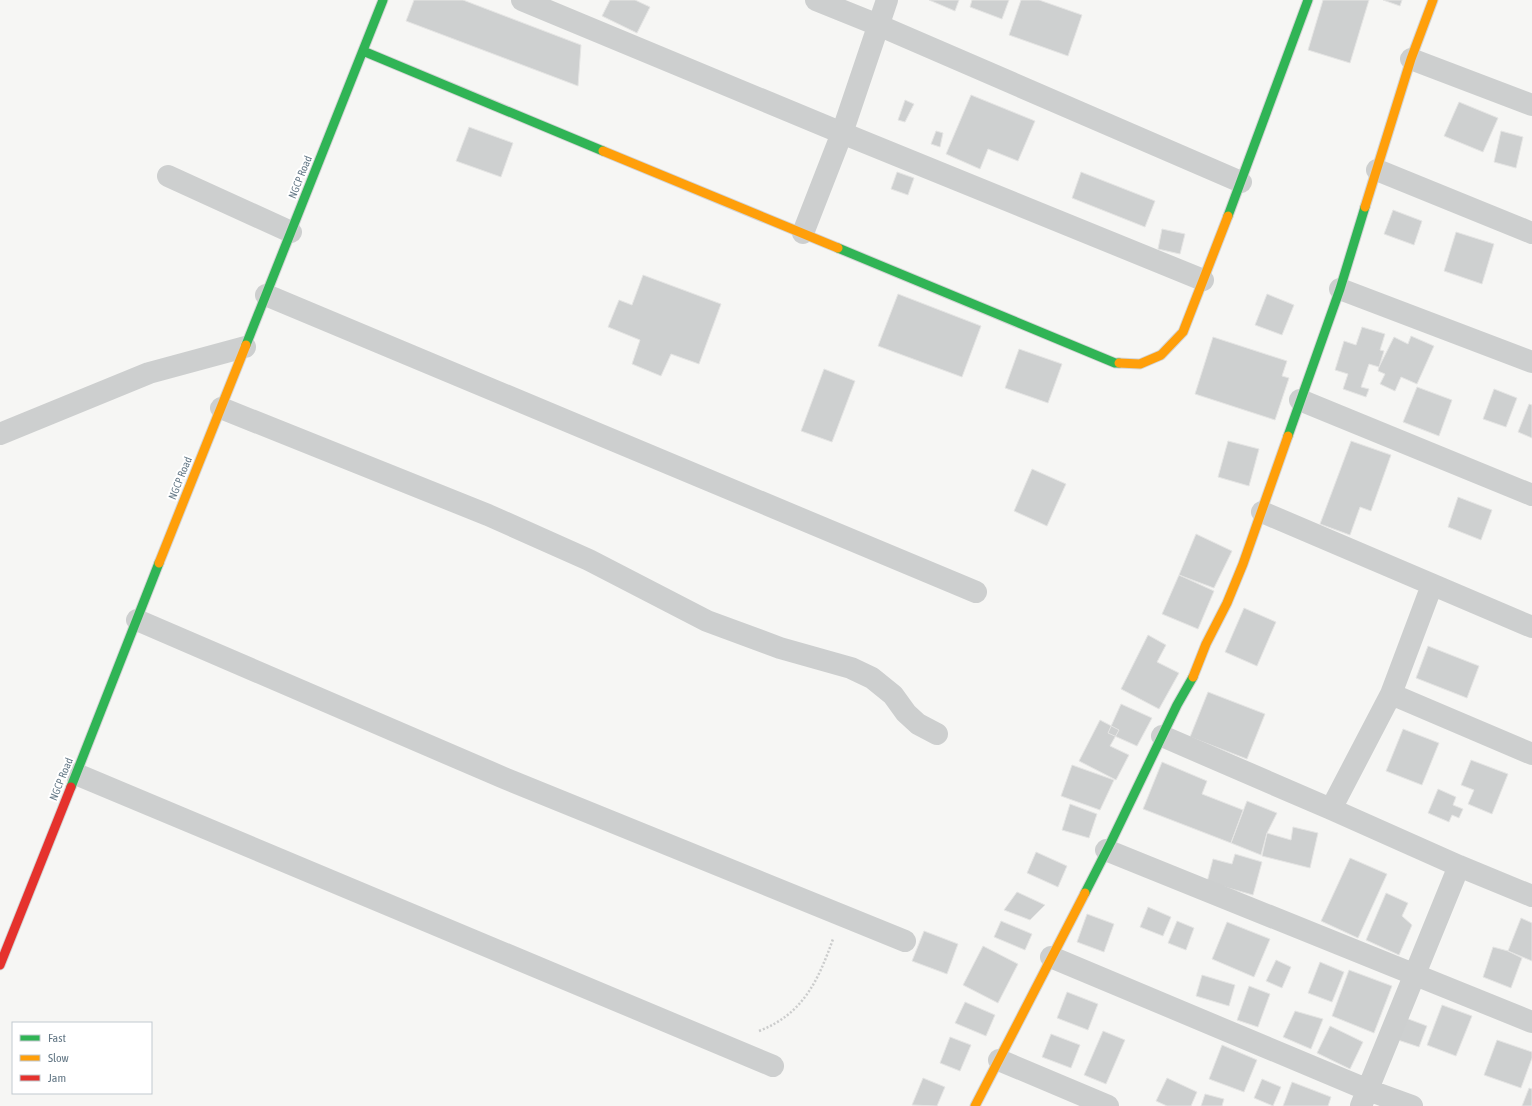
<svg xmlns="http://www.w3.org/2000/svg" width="1532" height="1106" viewBox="0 0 1532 1106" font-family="'Asap Condensed',sans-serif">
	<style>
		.building { fill: #ced0d0; stroke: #e5e5e4 }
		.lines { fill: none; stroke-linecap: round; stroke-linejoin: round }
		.fast-casing { stroke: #d3d4d5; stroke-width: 11 }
		.slow-casing { stroke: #d3d4d5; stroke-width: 11 }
		.jam-casing { stroke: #d3d4d5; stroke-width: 11 }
		.path { stroke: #cbcccc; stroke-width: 2.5; stroke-dasharray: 2 2; stroke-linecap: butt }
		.street { stroke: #cdcfcf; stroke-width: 22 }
		.fast { stroke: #30b455; stroke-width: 9 }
		.slow { stroke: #ff9f0a; stroke-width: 9 }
		.jam { stroke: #e5322d; stroke-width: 9 }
		.labels { text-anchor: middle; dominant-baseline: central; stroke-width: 4; stroke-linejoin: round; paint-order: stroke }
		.street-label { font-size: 11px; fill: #647886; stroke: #fff }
	</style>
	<rect width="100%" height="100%" fill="#f6f6f4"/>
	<!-- building -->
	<path class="building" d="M414 0H463L581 45 578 86 406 21Z
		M610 0H635L650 7 637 33 602 16Z
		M929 0H959L955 11Z
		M972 0H1009L1002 19 970 7Z
		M1021 0H1039L1082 15 1068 56 1009 35Z
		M1323 0H1369L1350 63 1308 50Z
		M1383 0H1402L1400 6Z
		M971 95 1035 121 1018 161 988 149 980 169 946 154Z
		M905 100 914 104 905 122 898 120Z
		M1459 102 1498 118 1483 152 1444 136Z
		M469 127 513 143 501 177 456 161Z
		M936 131 943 133 940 147 931 144Z
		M1501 131 1523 137 1516 168 1494 162Z
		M897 172 914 178 908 195 891 189Z
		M1081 172 1155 201 1145 227 1072 198Z
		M1393 210 1422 221 1414 245 1384 234Z
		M1162 229 1185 234 1180 254 1158 249Z
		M1456 232 1494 244 1482 284 1444 271Z
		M643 275 721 304 699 364 671 354 661 376 632 364 640 340 608 327 619 300 632 305Z
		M898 294 981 326 962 377 878 346Z
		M1267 294 1294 305 1282 335 1255 325Z
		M1362 327 1385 334 1380 350 1384 351 1379 367 1369 364 1361 387 1369 389 1366 397 1343 389 1348 374 1335 370 1344 341 1356 345Z
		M1411 336 1434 346 1417 384 1401 377 1395 391 1380 384 1385 374 1378 371 1379 367 1394 337 1408 344Z
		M1213 337 1287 361 1282 376 1289 378 1275 420 1195 394Z
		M1019 349 1062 364 1048 403 1005 388Z
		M824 369 855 381 832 442 801 431Z
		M1417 387 1452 400 1439 436 1403 422Z
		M1494 389 1517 398 1506 427 1483 419Z
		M1529 404 1532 405V438L1518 432Z
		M1228 441 1259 449 1249 486 1218 477Z
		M1351 441 1391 455 1371 511 1360 507 1350 535 1320 524Z
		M1032 469 1066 484 1047 526 1014 511Z
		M1458 497 1492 510 1481 540 1448 527Z
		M1196 534 1232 551 1214 588 1179 575Z
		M1179 575 1214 591 1198 629 1162 614Z
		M1244 608 1276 622 1257 666 1225 652Z
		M1148 635 1166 645 1157 662 1179 673 1159 709 1121 689Z
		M1428 646 1479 666 1467 698 1416 678Z
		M1208 692 1265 714 1247 759 1190 737Z
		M1121 704 1152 718 1137 746 1108 733Z
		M1100 720 1119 730 1110 746 1129 755 1116 780 1079 761Z
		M1403 729 1439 743 1422 785 1386 771Z
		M1471 760 1508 774 1492 814 1468 804 1474 790 1461 785Z
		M1162 762 1207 781 1202 794 1243 810 1231 843 1143 809Z
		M1072 765 1114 780 1100 810 1061 796Z
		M1438 789 1456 797 1453 805 1463 809 1459 818 1452 815 1449 822 1428 813Z
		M1247 801 1277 813 1267 833 1261 855 1231 843Z
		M1070 804 1097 814 1089 838 1062 830Z
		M1293 827 1318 833 1310 868 1262 856 1267 833 1291 840Z
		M1036 852 1067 866 1058 887 1027 873Z
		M1235 854 1262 862 1253 895 1207 882 1213 859 1232 864Z
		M1350 858 1387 874 1358 938 1321 921Z
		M1017 892 1045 905 1030 920 1004 910Z
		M1386 893 1408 903 1402 916 1412 925 1399 955 1366 940Z
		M1148 907 1171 917 1163 936 1140 927Z
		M1087 914 1114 924 1104 952 1077 942Z
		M1521 918 1532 923V961L1508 951Z
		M1001 921 1032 934 1025 950 994 937Z
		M1177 921 1194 928 1186 950 1168 943Z
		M1227 922 1270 939 1254 977 1212 959Z
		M924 931 958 944 947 974 912 961Z
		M983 946 1018 964 998 1003 963 985Z
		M1493 947 1508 951 1522 958 1511 988 1483 977Z
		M1276 960 1291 967 1282 988 1266 981Z
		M1320 962 1344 972 1332 1002 1308 993Z
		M1349 970 1392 986 1374 1033 1332 1016Z
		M1202 975 1235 985 1229 1006 1196 996Z
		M1249 986 1270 994 1258 1027 1237 1020Z
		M1067 992 1098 1004 1088 1030 1057 1018Z
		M965 1002 995 1015 986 1036 955 1023Z
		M1442 1005 1472 1016 1456 1056 1427 1045Z
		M1295 1011 1323 1019 1311 1049 1283 1037Z
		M1403 1017 1427 1026 1419 1047 1395 1039Z
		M1330 1026 1363 1042 1350 1069 1317 1053Z
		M1103 1031 1125 1040 1106 1084 1084 1075Z
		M1051 1034 1080 1045 1071 1068 1042 1057Z
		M950 1037 971 1045 960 1071 940 1063Z
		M1497 1040 1532 1052V1058L1521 1088 1484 1075Z
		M1222 1045 1257 1060 1244 1092 1209 1079Z
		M923 1078 945 1087 937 1106 912 1105Z
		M1167 1078 1197 1092 1191 1106H1167L1156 1101Z
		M1262 1079 1281 1087 1273 1106 1254 1098Z
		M1292 1082 1331 1097 1328 1106H1283Z
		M1529 1088 1532 1089V1106H1522Z
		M1205 1094 1224 1099 1222 1106H1201Z"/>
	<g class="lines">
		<defs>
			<path id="fast" d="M363 51 603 151
				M1228 216 1308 0
				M838 248 1115 363H1119
				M246 345 383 0
				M1288 436 1340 289 1365 207
				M71 787 159 563
				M1085 893 1111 842 1177 705 1193 677"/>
			<path id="slow" d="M603 151 838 248
				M1365 207 1411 59 1433 0
				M1119 363 1140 364 1161 355 1183 332 1228 216
				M159 563 246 345
				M1193 677 1206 644 1227 603 1243 564 1288 436
				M975 1106 1085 893"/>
			<path id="jam" d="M0 965 71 787"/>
		</defs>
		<!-- fast casing -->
		<use href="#fast" class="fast-casing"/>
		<!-- slow casing -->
		<use href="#slow" class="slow-casing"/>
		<!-- jam casing -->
		<use href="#jam" class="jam-casing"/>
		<!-- path -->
		<path class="path" d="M759 1031C803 1014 818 981 833 939"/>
		<!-- street -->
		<path class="street" d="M522 0 842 133 1203 280
			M816 0 878 25 1241 182
			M1411 59 1532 105
			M1377 170 1532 233
			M168 176 291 232
			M803 233 842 133 887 0
			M1340 289 1532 362
			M266 295 976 592
			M1300 400 1532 495
			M221 408 488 515 589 560 707 621 780 648 851 668 872 678 893 695 906 713 918 724 937 734
			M0 434 149 373 245 347
			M1262 512 1532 627
			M137 620 504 778 905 941
			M1391 694 1532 754
			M1162 736 1331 809 1459 866 1532 896
			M76 774 773 1066
			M1331 809 1391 694 1432 585
			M1106 850 1532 1022
			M1051 957 1368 1090 1412 1106
			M999 1060 1108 1106
			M1361 1106 1459 866"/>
		<!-- fast -->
		<use href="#fast" class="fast"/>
		<!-- slow -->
		<use href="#slow" class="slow"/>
		<!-- jam -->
		<use href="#jam" class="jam"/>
	</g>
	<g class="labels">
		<!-- street labels -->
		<g class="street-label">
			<text transform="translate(300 177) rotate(-68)">NGCP Road</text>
			<text transform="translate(180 478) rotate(-68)">NGCP Road</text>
			<text transform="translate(61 779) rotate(-68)">NGCP Road</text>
		</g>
	</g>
	<!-- legend -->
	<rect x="12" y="1022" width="140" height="72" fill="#ffffff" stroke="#c1c9cf"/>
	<rect x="20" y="1035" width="20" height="6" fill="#30b455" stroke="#c1c9cf"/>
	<text x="48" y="1042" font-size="12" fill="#647886">Fast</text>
	<rect x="20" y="1055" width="20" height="6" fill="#ff9f0a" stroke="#c1c9cf"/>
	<text x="48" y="1062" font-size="12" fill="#647886">Slow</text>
	<rect x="20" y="1075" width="20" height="6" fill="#e5322d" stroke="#c1c9cf"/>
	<text x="48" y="1082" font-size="12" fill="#647886">Jam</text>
</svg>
